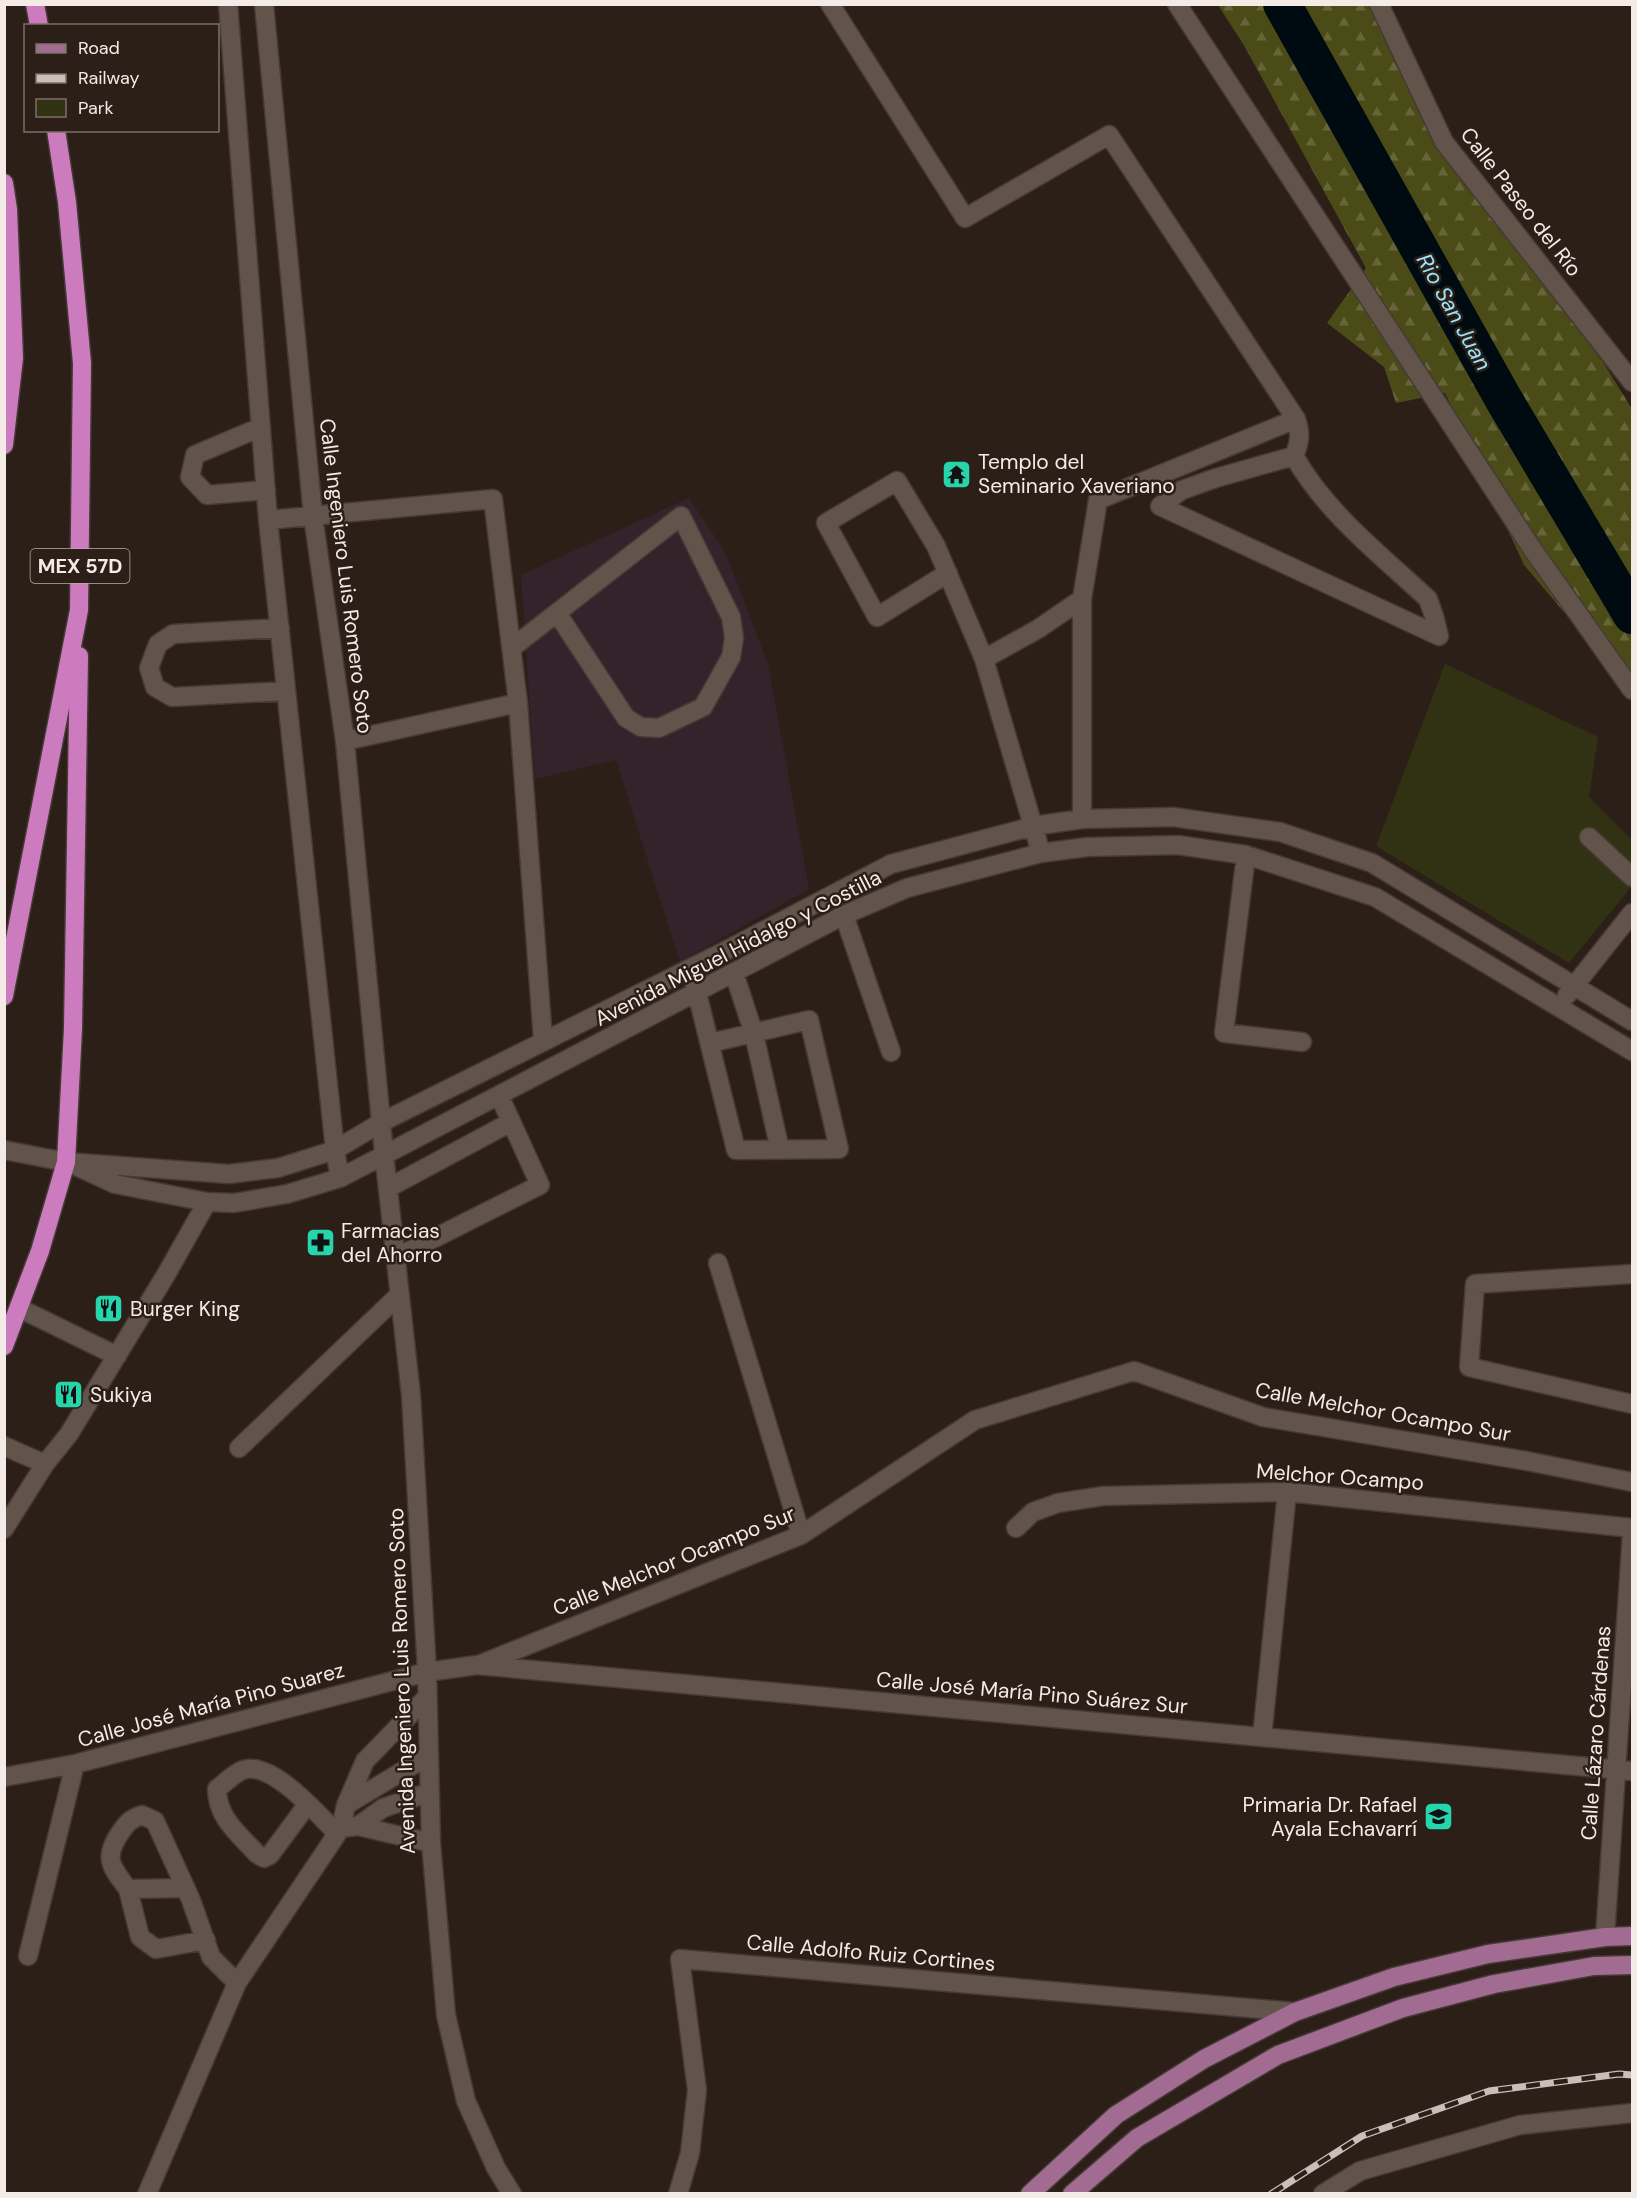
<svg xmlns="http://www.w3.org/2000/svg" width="1637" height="2198" viewBox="0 0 1637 2198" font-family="'DM Sans',sans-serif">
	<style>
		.medical { fill: #35232b }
		.forest { fill: url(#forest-firs) }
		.green { fill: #313213 }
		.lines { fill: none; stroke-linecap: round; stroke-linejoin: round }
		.river { stroke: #000b11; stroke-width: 38 }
		.minor-casing { stroke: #453a36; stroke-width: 21 }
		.major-casing { stroke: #453a36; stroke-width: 21 }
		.highway-casing { stroke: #453a36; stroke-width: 21 }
		.minor { stroke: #62534b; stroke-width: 18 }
		.major { stroke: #a26b91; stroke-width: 18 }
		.highway { stroke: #cc7bbf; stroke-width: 18 }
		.rail-casing { stroke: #c9beb9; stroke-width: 7 }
		.rail { stroke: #2c1f18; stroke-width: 4.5; stroke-dasharray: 14; stroke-linecap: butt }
		.labels { text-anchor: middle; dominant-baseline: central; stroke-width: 5; stroke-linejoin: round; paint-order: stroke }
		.shield { fill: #2c1f18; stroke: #b8ada8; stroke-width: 1.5 }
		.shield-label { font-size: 20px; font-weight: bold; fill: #f4eae6 }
		.street-label { font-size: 21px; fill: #f4eae6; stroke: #2c1f18 }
		.poi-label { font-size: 21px; fill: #f4eae6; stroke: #2c1f18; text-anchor: start }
		.water-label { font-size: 22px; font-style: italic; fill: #99e4fd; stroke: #2c1f18 }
	</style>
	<defs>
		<pattern id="forest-firs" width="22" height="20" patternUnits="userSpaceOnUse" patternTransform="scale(1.5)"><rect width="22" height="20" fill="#4a4b17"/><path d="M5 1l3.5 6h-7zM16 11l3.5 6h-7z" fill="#656539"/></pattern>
	</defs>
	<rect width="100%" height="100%" fill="#2c1f18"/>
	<!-- medical -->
	<path class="medical" d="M689 498 725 552 768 664 809 889 680 962 616 760 535 779 521 575Z"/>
	<!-- forest -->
	<path class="forest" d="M1218 5H1378L1459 175 1603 362 1632 409V692L1524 565 1445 393 1396 403 1384 367 1327 323 1366 268 1245 47Z"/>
	<!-- green -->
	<path class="green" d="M1445 664 1598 737 1589 797 1632 840V886L1569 963 1376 846Z"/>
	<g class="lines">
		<!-- river -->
		<path class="river" d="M1282 4 1504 400 1632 615"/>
		<defs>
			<path id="minor" d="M228 4 268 520 335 1150 340 1178
				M264 4 313 516 345 741 384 1154 411 1395 427 1672 431 1843 446 2015 466 2101 496 2168 512 2194
				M830 4 965 218 1109 135 1296 419C1301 433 1300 442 1294 456 1326 513 1381 555 1428 599L1434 616 1439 636
				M1177 4 1533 550 1632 690
				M1379 4 1444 142 1632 382
				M261 427 195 455 190 477 207 495 266 490
				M1294 456 1216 478 1182 490 1160 506 1439 636
				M268 520 493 499 518 703 543 1040
				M948 573 877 617 826 523 897 481 936 546 984 659 1041 853
				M280 628 173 634 158 644 149 668 155 687 172 697 286 691
				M513 647 681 516 731 617 734 638 731 657 703 707 659 728 641 727 626 718 557 613
				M984 659 1038 629 1082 599
				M345 741 518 703
				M1082 819V599L1098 500 1296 419
				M1589 837 1632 877
				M1246 855 1224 1033 1302 1042
				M844 915 891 1052
				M734 973 754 1034 780 1150
				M694 981 736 1150 839 1149 809 1020 710 1043
				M1567 995 1632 913
				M4 1150 66 1162 229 1174 278 1168 335 1150 382 1122 723 952 891 864 1034 826 1082 819 1173 817 1280 832 1372 863 1632 1021
				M74 1165 115 1184 207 1202 234 1203 287 1194 340 1178 844 915 907 888 1041 853 1087 847 1178 845 1246 855 1375 897 1632 1051
				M388 1188 511 1122
				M395 1258 540 1185 499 1095
				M718 1263 801 1535
				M1632 1274 1475 1284 1469 1367 1632 1404
				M19 1308 117 1356
				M4 1446 45 1464
				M239 1448 399 1295
				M1016 1528 1033 1512 1058 1503 1103 1496 1287 1492 1632 1528
				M4 1529 45 1464 69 1434 167 1273 207 1202
				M481 1664 801 1535 975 1420 1134 1371 1263 1417 1527 1461 1632 1482
				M1262 1737 1287 1492
				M4 1777 75 1764 427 1672 477 1665 1632 1771
				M307 1805 270 1855 264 1858 257 1854C239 1834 217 1818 217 1789 225 1783 234 1773 243 1770 272 1760 318 1815 337 1833
				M346 1805 428 1756
				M358 1826 383 1808 430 1792
				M341 1828 358 1826 431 1843
				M185 1888 128 1889C111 1867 103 1858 120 1833 127 1823 130 1819 142 1815L155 1821 191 1900 211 1957 237 1983
				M128 1889 140 1937 156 1949 206 1940
				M1605 1937 1632 1533
				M28 1956 75 1764
				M147 2194 237 1983 341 1828 346 1805 365 1761 427 1697
				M678 2194 690 2153 697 2090 680 1959 1295 2012
				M1323 2194 1360 2171 1520 2125 1632 2113"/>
			<path id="major" d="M1030 2194 1116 2115 1204 2059 1295 2012 1394 1977 1488 1954 1605 1937 1632 1936
				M1072 2194 1137 2138 1278 2055 1403 2008 1494 1984 1594 1966 1632 1965"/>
			<path id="highway" d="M35 4 39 26
				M4 183 8 209 14 358 4 445
				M4 996 79 610 82 363 67 202 56 130
				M4 1346 40 1251 66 1162 73 1029 79 656"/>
		</defs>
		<!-- minor casing -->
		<use href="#minor" class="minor-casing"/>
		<!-- major casing -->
		<use href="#major" class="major-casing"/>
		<!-- highway casing -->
		<use href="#highway" class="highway-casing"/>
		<!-- minor -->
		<use href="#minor" class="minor"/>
		<!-- major -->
		<use href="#major" class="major"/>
		<!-- highway -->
		<use href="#highway" class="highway"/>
		<defs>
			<path id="rail" d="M1271 2194 1362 2136 1489 2091 1619 2074 1632 2075"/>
		</defs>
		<!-- rail casing -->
		<use href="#rail" class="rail-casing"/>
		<!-- rail -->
		<use href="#rail" class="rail"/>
	</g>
	<!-- icons -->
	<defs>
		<symbol id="temple-square" viewBox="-11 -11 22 22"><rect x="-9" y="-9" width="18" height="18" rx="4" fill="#27d5ad" stroke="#2c1f18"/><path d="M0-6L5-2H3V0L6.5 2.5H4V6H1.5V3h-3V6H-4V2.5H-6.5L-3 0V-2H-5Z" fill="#111"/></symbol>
		<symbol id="pharmacy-square" viewBox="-11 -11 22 22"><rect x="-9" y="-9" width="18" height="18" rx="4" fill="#27d5ad" stroke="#2c1f18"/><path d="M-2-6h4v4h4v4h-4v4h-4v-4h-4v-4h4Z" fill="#111"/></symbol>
		<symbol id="restaurant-square" viewBox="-11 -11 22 22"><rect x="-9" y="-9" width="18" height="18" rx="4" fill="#27d5ad" stroke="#2c1f18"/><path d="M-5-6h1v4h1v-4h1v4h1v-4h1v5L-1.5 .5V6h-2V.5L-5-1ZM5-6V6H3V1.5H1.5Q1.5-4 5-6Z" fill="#111"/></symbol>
		<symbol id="school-square" viewBox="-11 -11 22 22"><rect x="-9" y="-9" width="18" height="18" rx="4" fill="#27d5ad" stroke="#2c1f18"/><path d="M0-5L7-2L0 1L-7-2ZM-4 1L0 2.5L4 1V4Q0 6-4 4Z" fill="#111"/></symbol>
	</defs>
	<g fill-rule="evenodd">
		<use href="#temple-square" x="940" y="458" width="33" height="33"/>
		<use href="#pharmacy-square" x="304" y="1226" width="33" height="33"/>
		<use href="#restaurant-square" x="92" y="1292" width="33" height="33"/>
		<use href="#restaurant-square" x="52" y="1378" width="33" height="33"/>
		<use href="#school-square" x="1422" y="1800" width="33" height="33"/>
	</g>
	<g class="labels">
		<!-- shield labels -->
		<rect class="shield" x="30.5" y="549" width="99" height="34" rx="4.5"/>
		<g class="shield-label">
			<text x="80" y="566">MEX 57D</text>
		</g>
		<!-- street labels -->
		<g class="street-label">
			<text transform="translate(1521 202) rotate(52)">Calle Paseo del Río</text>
			<text transform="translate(346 576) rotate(83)">Calle Ingeniero Luis Romero Soto</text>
			<text transform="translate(738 948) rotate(-27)">Avenida Miguel Hidalgo y Costilla</text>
			<text transform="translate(1383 1412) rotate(10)">Calle Melchor Ocampo Sur</text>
			<text transform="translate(1340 1477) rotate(4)">Melchor Ocampo</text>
			<text transform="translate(674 1561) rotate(-22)">Calle Melchor Ocampo Sur</text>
			<text transform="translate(402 1681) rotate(-92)">Avenida Ingeniero Luis Romero Soto</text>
			<text transform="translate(1032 1693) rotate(5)">Calle José María Pino Suárez Sur</text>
			<text transform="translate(211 1705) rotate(-15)">Calle José María Pino Suarez</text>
			<text transform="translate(1596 1733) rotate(-86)">Calle Lázaro Cárdenas</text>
			<text transform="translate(871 1953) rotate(5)">Calle Adolfo Ruiz Cortines</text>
		</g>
		<!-- poi labels -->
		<g class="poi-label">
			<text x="978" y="462">Templo del<tspan x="978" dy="24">Seminario Xaveriano</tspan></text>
			<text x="341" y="1231">Farmacias<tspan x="341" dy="24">del Ahorro</tspan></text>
			<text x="130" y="1309">Burger King</text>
			<text x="90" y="1395">Sukiya</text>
			<text x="1417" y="1805" text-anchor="end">Primaria Dr. Rafael<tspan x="1417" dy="24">Ayala Echavarrí</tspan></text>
		</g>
		<!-- water labels -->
		<g class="water-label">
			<text transform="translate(1454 312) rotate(61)">Rio San Juan</text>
		</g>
	</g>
	<!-- border -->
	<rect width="1637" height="2198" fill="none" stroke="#f4eae6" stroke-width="12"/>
	<!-- legend -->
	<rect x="24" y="24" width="195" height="108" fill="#2c1f18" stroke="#7c706a" stroke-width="1.5"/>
	<rect x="36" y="44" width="30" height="9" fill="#a26b91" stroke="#7c706a" stroke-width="1.5"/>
	<text x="78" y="54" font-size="18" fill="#f4eae6">Road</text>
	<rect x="36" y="74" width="30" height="9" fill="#c9beb9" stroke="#7c706a" stroke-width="1.5"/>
	<text x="78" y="84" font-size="18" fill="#f4eae6">Railway</text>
	<rect x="36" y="99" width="30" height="18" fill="#313213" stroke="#7c706a" stroke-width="1.5"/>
	<text x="78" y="114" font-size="18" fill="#f4eae6">Park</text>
</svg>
